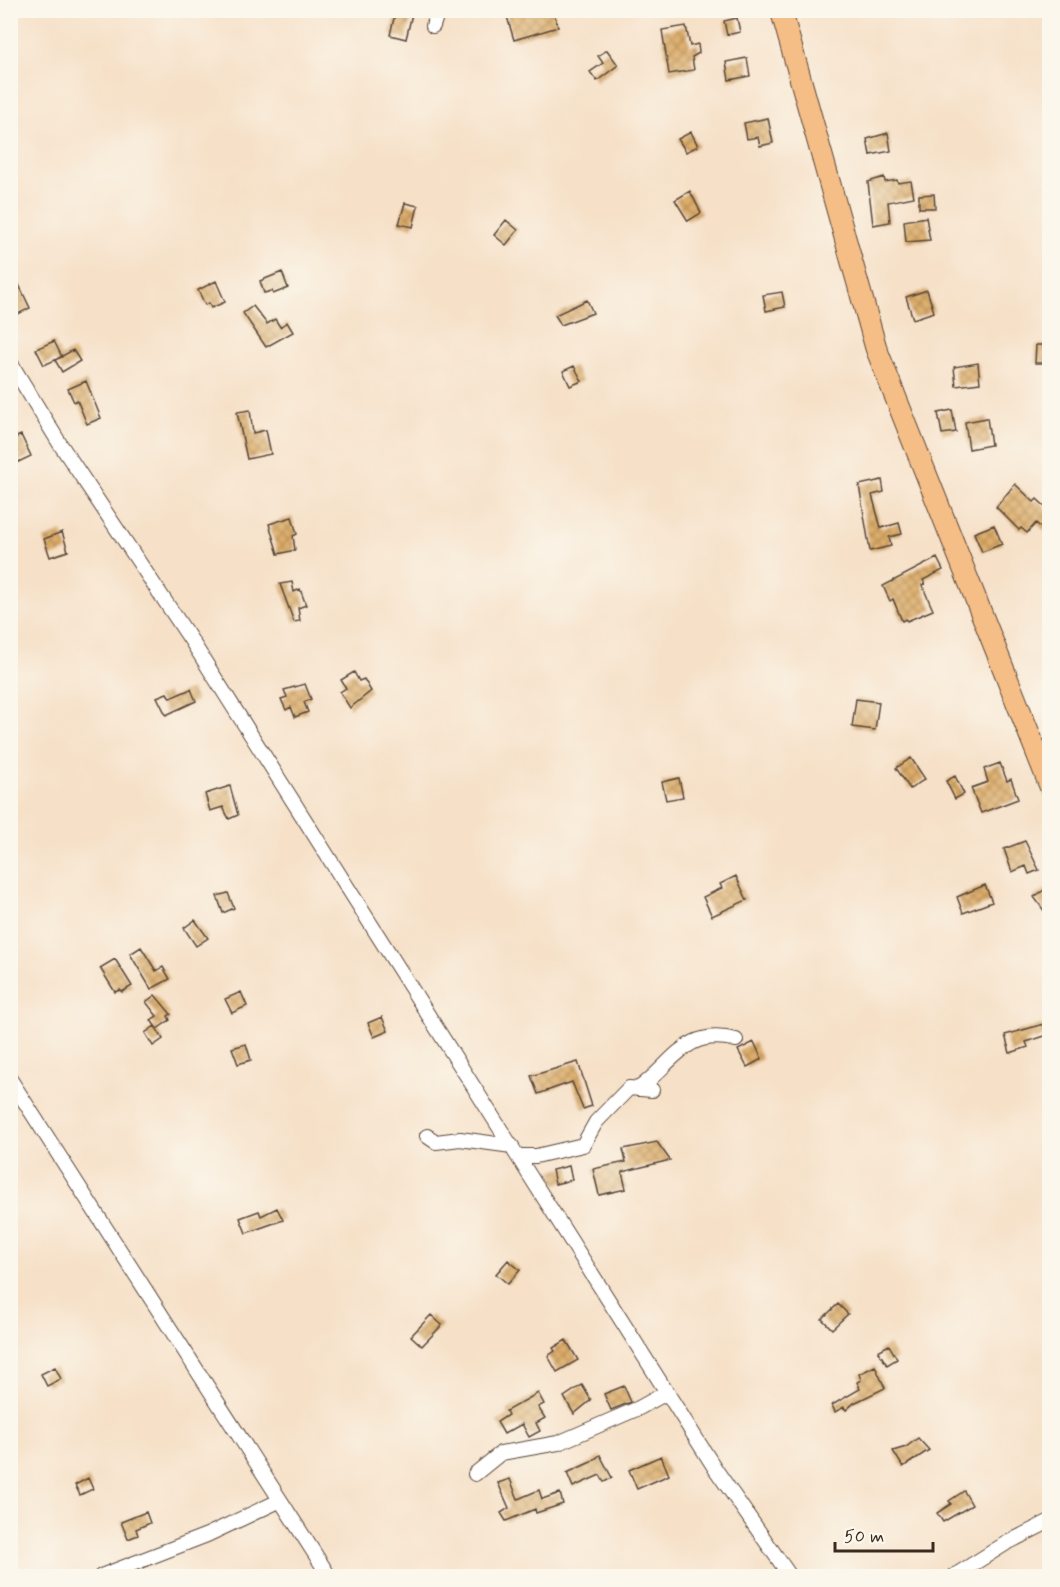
<svg xmlns="http://www.w3.org/2000/svg" width="1060" height="1587" viewBox="0 0 1060 1587" font-family="Mynerve,sans-serif">
	<style>
		.building { fill: url(#building-cross-hatch) }
		.lines { fill: none; stroke-linecap: round; stroke-linejoin: round }
		.street-casing { stroke: #574537; stroke-width: 16 }
		.primary-casing { stroke: #574537; stroke-width: 23 }
		.street { stroke: #fff; stroke-width: 14 }
		.primary { stroke: #f6be87; stroke-width: 21 }
	</style>
	<defs>
		<pattern id="building-cross-hatch" width="8" height="8" patternUnits="userSpaceOnUse" patternTransform="scale(1.5)"><rect width="8" height="8" fill="#ddad6a"/><path d="M0 0l8 8M0 8l8-8" fill="none" stroke="#b48d57"/></pattern>
	</defs>
	<rect width="100%" height="100%" fill="#fbf7ec"/>
	<filter id="ink" filterUnits="userSpaceOnUse"><feTurbulence type="fractalNoise" baseFrequency=".0167" numOctaves="2"/><feDisplacementMap in="SourceGraphic" scale="12" xChannelSelector="R" yChannelSelector="G"/><feConvolveMatrix kernelMatrix="1 2 1 2 8 2 1 2 1" color-interpolation-filters="sRGB"/></filter>
	<filter id="wash" filterUnits="userSpaceOnUse"><feTurbulence type="fractalNoise" baseFrequency=".008" numOctaves="4" result="noise"/><feDisplacementMap in="SourceGraphic" scale="24" xChannelSelector="R" yChannelSelector="G"/><feGaussianBlur stdDeviation="1.35" result="paint"/><feColorMatrix in="noise" values="0 0 0 0 0 0 0 0 0 0 0 0 0 0 0 0 0 1.4 0 .05"/><feComposite in="paint" operator="in"/></filter>
	<g filter="url(#wash)">
		<rect width="100%" height="100%" fill="#f6e0c7"/>
		<g id="blocks">
			<!-- building -->
			<path class="building" d="M396 10 412 14 406 39 390 35Z
				M505 10H553L558 27 514 40Z
				M737 18 740 32 727 35 724 21Z
				M686 26 690 46 698 44 699 53 692 57 694 70 669 74 662 30Z
				M607 50 618 65 597 81 590 72 603 63 598 56Z
				M747 58 750 76 729 80 726 62Z
				M768 118 773 143 760 146 758 137 747 139 744 123Z
				M691 132 698 146 686 152 678 139Z
				M888 133 891 151 870 155 867 139Z
				M884 177 885 182 897 180 898 183 911 181 914 197 888 202 890 222 873 225 868 182Z
				M690 191 701 213 688 221 675 200Z
				M934 194 935 208H919V195Z
				M405 203 418 206 413 227 399 224Z
				M926 217 930 240 906 242 904 221Z
				M506 220 518 230 506 245 494 235Z
				M10 266 30 308 10 318Z
				M282 272 288 288 273 294 272 291 264 293 260 281Z
				M216 281 225 302 211 308 209 303 205 305 198 290Z
				M927 290 934 312 913 319 906 297Z
				M782 292 785 307 766 311 763 295Z
				M587 300 593 313 561 325 555 315Z
				M253 306 267 324 275 319 280 327 287 322 293 332 266 347 243 313Z
				M54 341 62 357 44 365 36 349Z
				M1036 345H1050V363H1035Z
				M73 350 80 361 62 372 55 360Z
				M978 363 980 383 956 386 954 367Z
				M574 366 582 381 570 386 563 371Z
				M86 381 101 418 87 424 77 400 74 402 68 389Z
				M250 410 253 433 266 430 271 454 247 459 237 412Z
				M952 410 956 432 942 434 938 413Z
				M987 418 991 445 969 449 965 422Z
				M21 435 31 456 10 466V440Z
				M882 480 884 492 872 495 881 528 899 523 902 534 889 537 891 546 870 551 859 485Z
				M1015 484 1034 502 1037 499 1050 511V536L1036 523 1027 533 1021 528 1019 530 996 507Z
				M292 517 297 534 293 536 295 550 278 554 269 524Z
				M994 525 1002 544 982 552 974 533Z
				M62 532 68 551 50 557 44 539Z
				M937 558 943 570 923 580 925 584 922 585 933 610 907 621 906 619 902 621 893 599 890 601 883 586Z
				M292 582 294 592 300 589 306 605 298 608 300 621 294 622 280 584Z
				M354 672 359 681 364 679 371 691 350 708 340 692 346 688 341 680Z
				M305 684 311 699 304 702 308 712 295 717 291 707 286 710 281 699 287 697 284 690Z
				M191 689 196 701 166 715 157 697 167 693 170 698Z
				M856 699 879 702 875 730 852 727Z
				M911 758 925 779 910 789 896 768Z
				M1000 763 1007 781 1011 779 1018 799 981 813 971 788 988 782 984 769Z
				M955 776 964 794 955 799 946 781Z
				M679 778 683 797 666 800 662 782Z
				M230 786 238 815 229 819 223 807 210 811 205 794Z
				M1025 841 1039 870 1029 874 1026 866 1012 872 1004 849Z
				M736 876 747 900 712 916 703 897 722 888 720 884Z
				M985 885 992 902 963 913 957 897Z
				M1050 886V919L1034 897Z
				M228 893 234 908 223 913 217 896Z
				M195 920 208 938 196 946 184 928Z
				M141 947 156 971 163 967 170 979 151 989 130 954Z
				M115 959 132 986 122 992 120 990 115 992 100 968Z
				M241 992 247 1006 232 1013 225 999Z
				M155 995 171 1014 168 1016 170 1020 157 1029 151 1020 157 1016 146 1002Z
				M382 1017 388 1031 374 1037 368 1023Z
				M1044 1024 1048 1035 1026 1042 1028 1047 1010 1053 1005 1035Z
				M155 1026 163 1039 153 1046 145 1033Z
				M754 1042 762 1059 747 1067 738 1050Z
				M246 1044 251 1060 238 1064 232 1048Z
				M578 1062 592 1106 583 1109 572 1082 538 1094 531 1076Z
				M657 1142 670 1160 622 1172 626 1189 599 1195 593 1169 626 1162 623 1149Z
				M569 1166 572 1180 555 1184 552 1170Z
				M277 1208 283 1220 246 1233 240 1218 259 1211 261 1216Z
				M508 1260 520 1270 508 1284 496 1274Z
				M838 1304 848 1314 832 1329 822 1319Z
				M431 1315 442 1325 422 1346 411 1336Z
				M566 1340 578 1360 557 1372 548 1356 555 1351 553 1348Z
				M889 1345 897 1359 887 1365 878 1351Z
				M875 1366 885 1388 854 1403 846 1410 844 1407 835 1412 832 1405 860 1389 857 1382 861 1380 859 1374Z
				M55 1367 61 1379 47 1386 41 1374Z
				M582 1385 591 1400 574 1414 564 1397Z
				M624 1386 631 1402 611 1410 604 1394Z
				M538 1393 544 1404 538 1407 545 1418 536 1423 540 1431 529 1437 522 1424 504 1434 497 1422 508 1415 506 1411Z
				M918 1438 929 1450 903 1467 893 1451 906 1447Z
				M600 1455 612 1478 604 1482 600 1475 573 1487 567 1473 591 1462Z
				M661 1456 669 1475 637 1489 629 1470Z
				M88 1478 93 1489 80 1495 75 1485Z
				M510 1479 518 1499 539 1490 542 1499 560 1493 563 1504 536 1513 535 1509 506 1521 501 1513 509 1508 498 1483Z
				M964 1491 972 1505 943 1522 937 1513 951 1504 949 1501Z
				M146 1512 150 1523 136 1529 138 1535 128 1539 121 1522Z"/>
		</g>
	</g>
	<g filter="url(#ink)">
		<use href="#blocks" fill-opacity="0" stroke="#574537" stroke-width="1.5"/>
		<g class="lines">
			<defs>
				<path id="street" d="M433 26 438 10
					M10 362 60 444 191 640 716 1470 790 1576
					M10 1079 329 1576
					M638 1089C674 1063 685 1027 736 1040
					M427 1136 436 1142 460 1139 512 1146
					M518 1156H536L583 1145 596 1122 629 1088 652 1090
					M475 1474 501 1453 558 1443 639 1408 668 1392
					M101 1576 207 1535 279 1501
					M954 1576 1005 1544 1050 1521"/>
				<path id="primary" d="M781 10 876 348 1050 786"/>
			</defs>
			<!-- street casing -->
			<use href="#street" class="street-casing"/>
			<!-- primary casing -->
			<use href="#primary" class="primary-casing"/>
			<!-- street -->
			<use href="#street" class="street"/>
			<!-- primary -->
			<use href="#primary" class="primary"/>
		</g>
	</g>
	<!-- margin -->
	<rect width="1060" height="1587" fill="none" stroke="#fbf7ec" stroke-width="36"/>
	<!-- scale -->
	<path d="M835 1542v9h98v-9" fill="none" stroke="#3b2a1e" stroke-width="3"/>
	<text x="844" y="1542" font-size="18" fill="#3b2a1e" stroke="#fbf7ec" stroke-width="4.5" paint-order="stroke">50 m</text>
</svg>
